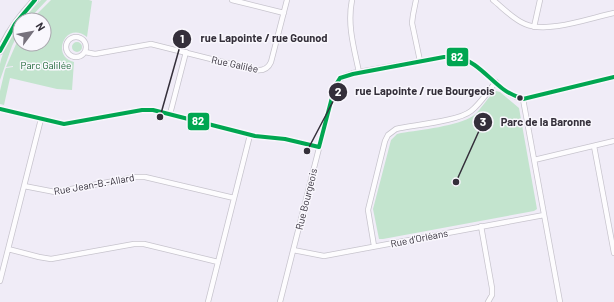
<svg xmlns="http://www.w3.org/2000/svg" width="614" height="302" viewBox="0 0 614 302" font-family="Barlow,sans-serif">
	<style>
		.green { fill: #c3e4ce }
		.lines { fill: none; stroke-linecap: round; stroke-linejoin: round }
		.street-casing { stroke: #c7c4cd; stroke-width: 6 }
		.secondary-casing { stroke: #c7c4cd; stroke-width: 8 }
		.street { stroke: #fdfcfe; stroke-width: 4.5 }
		.secondary { stroke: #fdfcfe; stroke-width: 6 }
		.bus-1-casing { stroke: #f9f7fd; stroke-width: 7 }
		.bus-1 { stroke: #00a651; stroke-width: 4 }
		.bus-dot { fill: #342f3a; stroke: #f9f7fd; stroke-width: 1.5 }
		.labels { text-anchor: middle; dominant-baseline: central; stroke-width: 3; stroke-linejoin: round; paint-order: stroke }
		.street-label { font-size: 10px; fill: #342f3a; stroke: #f9f7fd }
		.park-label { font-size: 10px; fill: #1d6635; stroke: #f9f7fd }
		.leader { fill: none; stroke: #342f3a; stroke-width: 1.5 }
		.callout-dot { fill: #342f3a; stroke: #f9f7fd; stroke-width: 1.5 }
		.mark-label { font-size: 12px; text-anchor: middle; font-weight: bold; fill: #fff }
		.callout-label { font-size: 11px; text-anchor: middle; font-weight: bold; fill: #342f3a; stroke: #f9f7fd; stroke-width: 3; stroke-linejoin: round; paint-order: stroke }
		.line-badge { stroke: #f9f7fd; stroke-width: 1.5 }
		.badge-label { font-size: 11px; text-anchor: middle; font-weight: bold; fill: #fff }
	</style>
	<rect width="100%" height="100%" fill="#f0ecf7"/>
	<!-- green -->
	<path class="green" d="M41 0H47L28 20H22Z
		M51 0H89L92 1 87 37C66 20 50 56 74 62L72 90 57 89 10 78 4 105 0 104V91L5 70 6 68 13 67V66L6 67 20 35V44H44V20H31Z
		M20 23V30L12 46 0 80C0 75 0 69 0 64 2 52 13 33 20 23Z
		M72 47a5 5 0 1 1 10 0a5 5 0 1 1-10 0Z
		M496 91 500 92 519 108 537 209 534 211 383 239H379L373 209 391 140 397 134 401 133C420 130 458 126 473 116 482 109 487 97 496 91Z"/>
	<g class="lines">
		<defs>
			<path id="street" d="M232 0 284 13
				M352 0C347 25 354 48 359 72
				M416 0 413 15 412 23 420 61
				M493 0C503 8 513 19 525 24 547 34 590 18 614 13
				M534 27 540 0
				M66 47a10 10 0 1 1 20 0a10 10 0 1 1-20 0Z
				M85 52 95 54 151 44 255 70C262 71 268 69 271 62L287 0
				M523 99 560 302
				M0 109 64 124 142 110H153L255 136 285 139 319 147
				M170 114 186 52
				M594 146 614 253
				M534 160 614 141
				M24 186 55 192 136 177H145L234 198
				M481 226 492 288V295L488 302
				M374 246 368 210 385 141 388 135 396 129C414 125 459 121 471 111 481 103 488 91 496 82
				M8 249 39 257 51 259 134 244H144L218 262
				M293 250 324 256 544 215
				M0 281 41 119
				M208 302 250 135
				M280 302 334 89C337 79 344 76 353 73L444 57C481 53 493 93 523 99L614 77"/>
			<path id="secondary" d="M0 51C8 31 20 16 35 0"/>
		</defs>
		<!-- street casing -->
		<use href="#street" class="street-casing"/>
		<!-- secondary casing -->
		<use href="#secondary" class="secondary-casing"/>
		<!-- street -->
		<use href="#street" class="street"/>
		<!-- secondary -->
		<use href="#secondary" class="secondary"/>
		<defs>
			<path id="bus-1" d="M0 51 15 24 35 0
				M0 109 64 124 142 110H153L255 136 285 139 319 147 335 86 340 78 353 74 444 57C448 57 453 57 457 57 476 61 488 78 503 89 509 94 516 96 523 99L614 77"/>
		</defs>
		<!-- bus-1 casing -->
		<use href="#bus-1" class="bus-1-casing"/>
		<!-- bus-1 -->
		<use href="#bus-1" class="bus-1"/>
	</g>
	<!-- markers -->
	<circle class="bus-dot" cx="520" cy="98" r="3.5"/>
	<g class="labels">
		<!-- street labels -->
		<g class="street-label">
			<text transform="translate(235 64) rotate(12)">Rue Galilée</text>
			<text transform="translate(94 184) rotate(-10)">Rue Jean-B.-Allard</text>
			<text transform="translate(306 199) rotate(-76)">Rue Bourgeois</text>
			<text transform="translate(419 238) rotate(-11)">Rue d'Orléans</text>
		</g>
		<!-- park labels -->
		<g class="park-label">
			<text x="46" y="65">Parc Galilée</text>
		</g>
	</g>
	<!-- callouts -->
	<path class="leader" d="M160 117L182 39M307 151L338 92M456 182L483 122"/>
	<g class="callout-dot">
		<circle cx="160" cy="117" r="4"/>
		<circle cx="307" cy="151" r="4"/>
		<circle cx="456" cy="182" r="4"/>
		<circle cx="182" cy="39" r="10"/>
		<circle cx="338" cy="92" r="10"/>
		<circle cx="483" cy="122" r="10"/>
	</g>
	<g class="mark-label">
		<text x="182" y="43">1</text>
		<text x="338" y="96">2</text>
		<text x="483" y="126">3</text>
	</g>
	<g class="callout-label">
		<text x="264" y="42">rue Lapointe / rue Gounod</text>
		<text x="425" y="95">rue Lapointe / rue Bourgeois</text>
		<text x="546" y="126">Parc de la Baronne</text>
	</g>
	<g class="line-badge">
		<rect x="446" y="47" width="23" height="20" rx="4" fill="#00a651"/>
		<rect x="187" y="112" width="23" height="19" rx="4" fill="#00a651"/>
	</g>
	<g class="badge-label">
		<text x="457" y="61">82</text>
		<text x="198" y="125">82</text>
	</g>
	<!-- north arrow -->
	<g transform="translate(32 32) rotate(58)"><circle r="19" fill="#f9f7fd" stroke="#aaa7af"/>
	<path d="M0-3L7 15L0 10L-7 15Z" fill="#76717c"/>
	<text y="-6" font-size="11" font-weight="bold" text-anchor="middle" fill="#342f3a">N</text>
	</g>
</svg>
